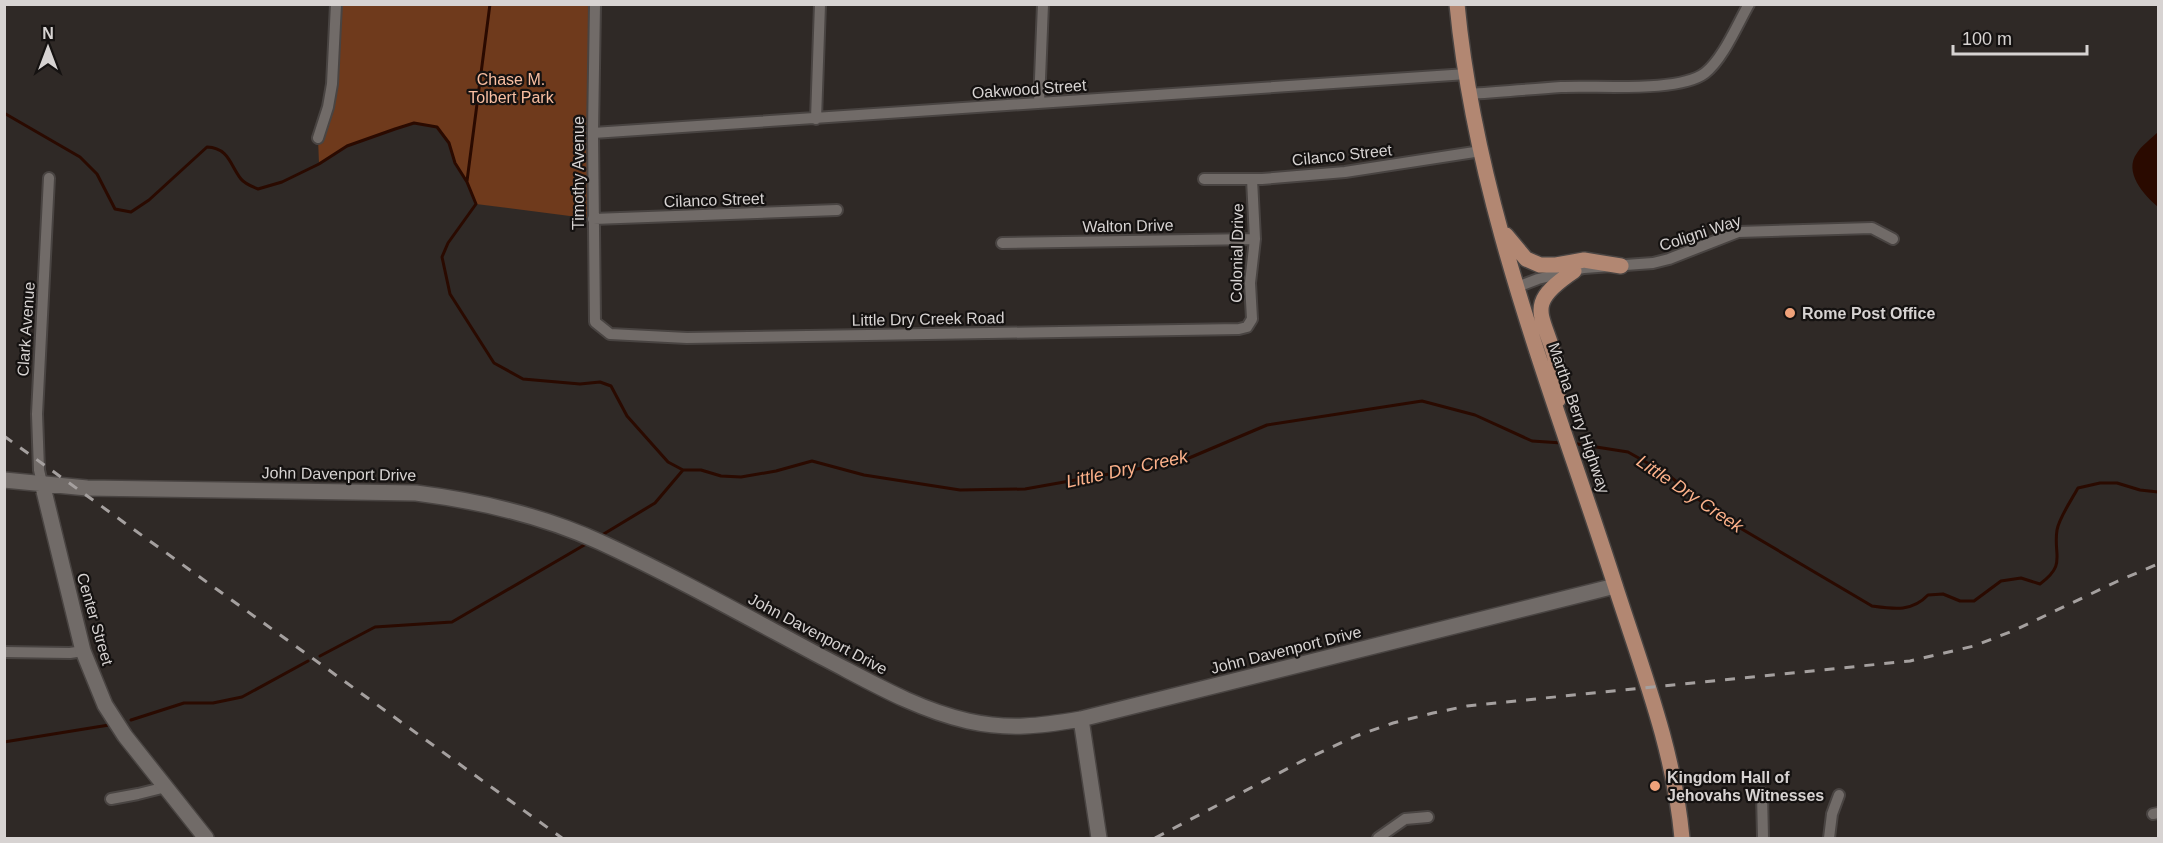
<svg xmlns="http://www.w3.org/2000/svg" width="2163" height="843" viewBox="0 0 2163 843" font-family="Helvetica,sans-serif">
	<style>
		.green { fill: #6f3a1c }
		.water { fill: #2a0a00 }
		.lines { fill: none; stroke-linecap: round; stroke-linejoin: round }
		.stream { stroke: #2a0a00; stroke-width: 3 }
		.street-casing { stroke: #494442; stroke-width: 14 }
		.secondary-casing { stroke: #494442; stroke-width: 18 }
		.primary-casing { stroke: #494442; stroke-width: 18 }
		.street { stroke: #716b68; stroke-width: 10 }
		.secondary { stroke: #716b68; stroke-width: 15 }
		.primary { stroke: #b28772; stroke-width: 15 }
		.rail { stroke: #a5a09f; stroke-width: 3; stroke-dasharray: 10 10; stroke-linecap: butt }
		.poi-dot { fill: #f0a27a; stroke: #151211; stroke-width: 2 }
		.labels { text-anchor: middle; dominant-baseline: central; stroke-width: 4.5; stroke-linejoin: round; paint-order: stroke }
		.park-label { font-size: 16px; fill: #f9bfa2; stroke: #151211 }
		.street-label { font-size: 16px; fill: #d7d3d2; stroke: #151211 }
		.poi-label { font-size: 16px; font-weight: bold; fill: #d7d3d2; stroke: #151211; text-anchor: start }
		.water-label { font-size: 18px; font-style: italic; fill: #fcb18a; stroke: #151211 }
	</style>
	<rect width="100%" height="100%" fill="#2f2926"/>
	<!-- green -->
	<path class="green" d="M336 5H595L593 219 476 204 467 182 455 163 449 143 437 127 414 123 347 146 319 164 318 138 328 107Z"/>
	<!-- water -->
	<path class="water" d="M2158 132V207C2144 195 2123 172 2137 153 2142 145 2151 139 2158 132Z"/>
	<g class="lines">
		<!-- stream -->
		<path class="stream" d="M4 113 80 157 97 174 115 209 131 212 149 200 207 147C229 148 230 165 241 179 245 184 253 187 258 189L282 182 319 164 347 146 395 129 414 123 437 127 449 143 455 163 467 182 476 204 448 243 442 257 450 294 494 363 523 379 580 384 600 382 611 386 627 416 668 462 683 470H701L721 476 741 477 776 471 812 461 864 475 960 490 1025 489 1182 461 1267 425 1422 401 1475 415 1532 441 1562 443
			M467 181 490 4
			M1571 443 1628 452 1667 474 1712 510 1735 525 1872 606C1894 609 1912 612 1928 595L1943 594 1960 601H1974L2001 581 2021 578 2040 584C2067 564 2053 556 2057 530 2059 518 2072 499 2078 488L2100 483H2117L2140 490 2158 492
			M602 535 655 503 683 470
			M320 656 375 627 452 622 586 544
			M131 720 184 703H213L242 697 308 661
			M4 742 109 725"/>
		<defs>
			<path id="street" d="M595 4 593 133 595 322 610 334 687 338 1239 329 1247 327 1252 319 1250 283 1255 239 1252 179
				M1470 94C1501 92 1531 89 1561 87 1597 85 1679 93 1705 73 1723 59 1737 25 1749 4
				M1039 103 1043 4
				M816 119 820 4
				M593 133 1467 74
				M318 138 328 107 332 84 336 4
				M1204 179H1262L1345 172 1481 151
				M593 219 837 210
				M1002 243 1255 239
				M1517 287 1538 279 1584 268 1653 263 1669 259 1738 232 1872 228 1893 239
				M42 483 39 470 37 414 49 178
				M4 652 70 653 83 651
				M1762 793 1763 838
				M111 799 138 794 166 787
				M2153 814 2158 813
				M1378 838 1405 819 1428 817
				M1829 838 1832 814 1839 795"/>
			<path id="secondary" d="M4 480 87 488 416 493C479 501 541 515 600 542 676 577 749 618 822 657 869 681 915 709 968 721 1009 730 1040 726 1081 719L1615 586
				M42 483 83 651 105 705 125 736 206 838
				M1081 719 1099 838"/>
			<path id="primary" d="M1457 4C1476 205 1554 395 1615 585 1642 669 1674 750 1682 838
				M1506 235 1526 259 1540 265H1556L1584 260 1621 266
				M1558 400C1557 388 1559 375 1556 362 1544 313 1522 306 1574 271"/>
		</defs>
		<!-- street casing -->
		<use href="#street" class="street-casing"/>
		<!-- secondary casing -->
		<use href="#secondary" class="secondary-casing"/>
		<!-- primary casing -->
		<use href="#primary" class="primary-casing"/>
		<!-- street -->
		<use href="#street" class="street"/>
		<!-- secondary -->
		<use href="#secondary" class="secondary"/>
		<!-- primary -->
		<use href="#primary" class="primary"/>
		<!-- rail -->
		<path class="rail" d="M4 436 562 838
			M1155 838 1304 760 1356 736 1393 723 1433 713 1467 706 1525 700 1910 661 1974 646 2015 630 2118 581 2158 564"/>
	</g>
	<!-- markers -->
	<g class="poi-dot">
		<circle cx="1790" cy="313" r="6"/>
		<circle cx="1655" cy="786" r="6"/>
	</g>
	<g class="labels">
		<!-- park labels -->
		<g class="park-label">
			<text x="511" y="79">Chase M.<tspan x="511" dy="18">Tolbert Park</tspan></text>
		</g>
		<!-- street labels -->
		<g class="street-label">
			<text transform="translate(1029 89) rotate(-4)">Oakwood Street</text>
			<text transform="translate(1342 155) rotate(-6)">Cilanco Street</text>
			<text transform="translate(578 173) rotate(-90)">Timothy Avenue</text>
			<text transform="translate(714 200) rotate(-2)">Cilanco Street</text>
			<text transform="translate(1128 226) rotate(-1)">Walton Drive</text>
			<text transform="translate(1700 233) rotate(-18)">Coligni Way</text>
			<text transform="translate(1237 253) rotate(-89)">Colonial Drive</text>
			<text transform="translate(928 319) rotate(-1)">Little Dry Creek Road</text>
			<text transform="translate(26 329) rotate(-86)">Clark Avenue</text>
			<text transform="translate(1579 418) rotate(71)">Martha Berry Highway</text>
			<text transform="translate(339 474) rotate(1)">John Davenport Drive</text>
			<text transform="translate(95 619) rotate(74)">Center Street</text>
			<text transform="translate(818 634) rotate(28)">John Davenport Drive</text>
			<text transform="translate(1286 650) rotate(-14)">John Davenport Drive</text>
		</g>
		<!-- poi labels -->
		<g class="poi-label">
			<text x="1802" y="313">Rome Post Office</text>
			<text x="1667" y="777">Kingdom Hall of<tspan x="1667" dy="18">Jehovahs Witnesses</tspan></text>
		</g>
		<!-- water labels -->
		<g class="water-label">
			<text transform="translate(1127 469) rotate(-12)">Little Dry Creek</text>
			<text transform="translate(1690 494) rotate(34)">Little Dry Creek</text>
		</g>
	</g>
	<!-- border -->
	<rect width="2163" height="843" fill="none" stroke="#d7d3d2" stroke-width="12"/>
	<!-- north arrow -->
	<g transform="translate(48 48)" stroke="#151211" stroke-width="4.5" paint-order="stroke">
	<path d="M0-4.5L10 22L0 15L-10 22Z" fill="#d7d3d2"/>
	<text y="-9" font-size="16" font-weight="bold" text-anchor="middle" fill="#d7d3d2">N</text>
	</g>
	<!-- scale -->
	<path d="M1953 45v9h134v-9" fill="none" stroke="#d7d3d2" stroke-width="3"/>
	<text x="1962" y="45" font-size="18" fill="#d7d3d2" stroke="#151211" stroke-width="4.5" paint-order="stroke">100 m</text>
</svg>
